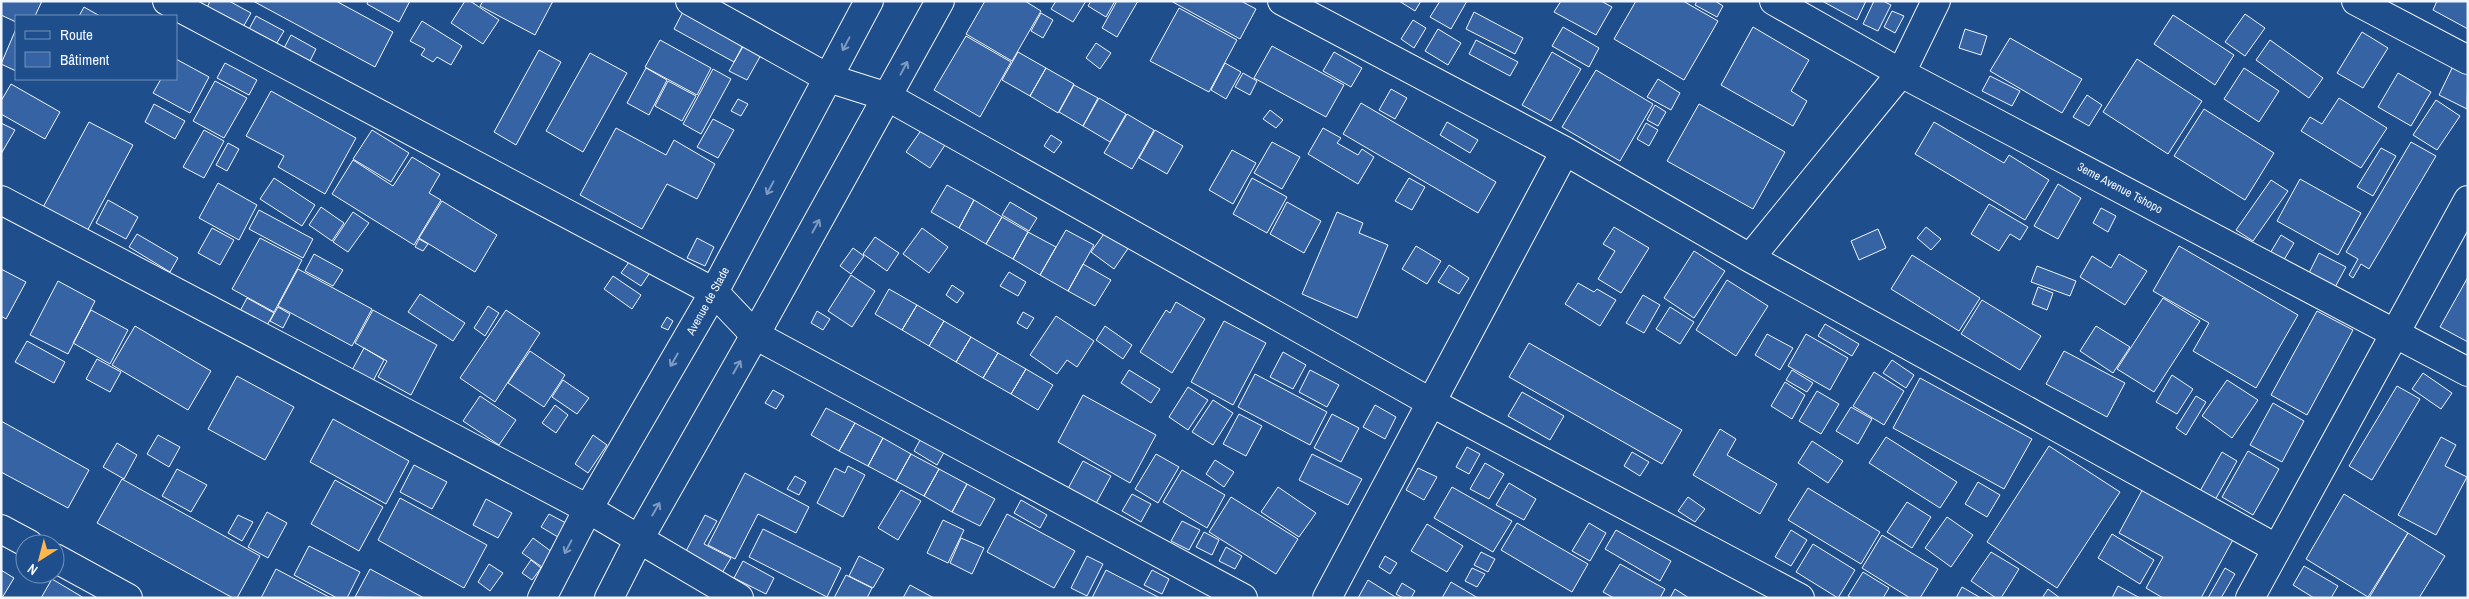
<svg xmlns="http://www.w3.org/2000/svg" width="2469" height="599" viewBox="0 0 2469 599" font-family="'Archivo Narrow',sans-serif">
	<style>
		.building { fill: #3563a3; stroke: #f2f6ff }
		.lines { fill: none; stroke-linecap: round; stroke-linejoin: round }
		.street-casing { stroke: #f2f6ff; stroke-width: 30 }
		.secondary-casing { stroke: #f2f6ff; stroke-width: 30 }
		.street { stroke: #1f4e8c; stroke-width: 28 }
		.secondary { stroke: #1f4e8c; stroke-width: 28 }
		.oneway { stroke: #7e9ac0 }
		.labels { text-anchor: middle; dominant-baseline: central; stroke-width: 4; stroke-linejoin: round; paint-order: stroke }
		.street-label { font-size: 12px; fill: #f2f6ff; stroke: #1f4e8c }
	</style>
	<rect width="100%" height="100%" fill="#1f4e8c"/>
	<!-- building -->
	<path class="building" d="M1 1H42L35 16H16V22L1 15Z
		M210 1H229L251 13 242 29 206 10Z
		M253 1H336L393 32 375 67Z
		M368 1H410L399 22 367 4Z
		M465 1H470L499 20 483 44 451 23Z
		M483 1H553L535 35 480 6Z
		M985 1H1025L1041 11 1012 61 966 34Z
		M1056 1H1086L1073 22 1051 9Z
		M1091 1H1115L1106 17 1088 6Z
		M1117 1H1138L1117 37 1102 28Z
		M1171 1H1241L1256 9 1240 39Z
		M1399 1H1421L1415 11Z
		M1440 1H1467L1451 29 1430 17Z
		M1561 1H1601L1612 7 1596 35 1554 12Z
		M1636 1H1683L1718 21 1684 80 1614 39Z
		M1697 1H1715L1723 6 1717 17 1695 5Z
		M1822 1H1866L1857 20Z
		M1874 1H1883L1891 5 1878 31 1863 24Z
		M2437 1H2468V29L2433 10Z
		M688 2 748 36 734 62 674 29Z
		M84 7 100 16H79Z
		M1179 8 1237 40 1209 92 1150 61Z
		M1892 11 1904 16 1895 33 1884 27Z
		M1474 12 1523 38 1515 54 1466 29Z
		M1041 13 1053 20 1043 38 1031 31Z
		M2245 14 2265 28 2245 56 2225 42Z
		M2173 15 2234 55 2215 85 2154 44Z
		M256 16 284 31 275 46 248 31Z
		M1413 20 1426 28 1414 48 1401 39Z
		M422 21 462 46 451 65 437 57 433 62 421 55 425 49 410 41Z
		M1563 27 1599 48 1589 67 1552 46Z
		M1753 27 1809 60 1791 91 1807 101 1793 126 1721 85Z
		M16 29V71L1 64Z
		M1438 29 1461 43 1448 65 1425 51Z
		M1965 29 1987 36 1981 55 1959 48Z
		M2362 32 2388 48 2363 88 2337 73Z
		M291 35 316 49 309 63 283 50Z
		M749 36 766 46 747 80 729 71Z
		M966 36 1011 62 980 117 934 90Z
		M2010 38 2082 79 2062 113 1990 71Z
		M660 40 711 68 697 95 645 67Z
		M1476 40 1518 62 1510 76 1469 54Z
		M2270 40 2323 78 2309 98 2256 60Z
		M1096 43 1111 53 1100 69 1086 58Z
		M1272 46 1344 85 1326 117 1254 78Z
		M539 50 561 62 516 145 494 132Z
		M1018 52 1046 68 1030 96 1002 80Z
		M1334 52 1362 68 1351 87 1323 71Z
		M1552 52 1581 69 1551 121 1522 105Z
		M590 53 627 73 583 152 546 131Z
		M176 59 209 77 190 113 153 93 161 79H176Z
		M2137 59 2202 101 2168 154 2103 112Z
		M2455 62 2468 68 2467 109 2439 95Z
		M225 63 257 80 249 95 217 78Z
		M1225 63 1241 72 1226 99 1211 90Z
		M646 68 667 80 649 115 627 103Z
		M1046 68 1074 84 1058 113 1030 96Z
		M2244 68 2279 91 2259 122 2224 99Z
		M713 69 731 79 701 134 683 124Z
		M1596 70 1653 104 1620 161 1562 127Z
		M1243 73 1257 81 1250 95 1235 87Z
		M2398 73 2431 92 2411 126 2378 107Z
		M1990 76 2020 91 2012 106 1982 91Z
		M1658 79 1680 93 1671 110 1647 97Z
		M215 81 247 98 224 138 193 121Z
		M668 81 696 96 682 121 655 106Z
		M11 84 60 112 45 139 1 114V101Z
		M1074 85 1098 98 1083 126 1059 112Z
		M1391 89 1407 98 1395 119 1379 110Z
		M271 91 356 138 325 194 278 167 284 156 246 136Z
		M2087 95 2102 105 2089 126 2073 117Z
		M1099 98 1126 114 1110 142 1083 126Z
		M2339 98 2387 128 2361 168 2301 131 2310 117 2322 124Z
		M738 99 748 104 741 116 731 111Z
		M2436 100 2460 116 2437 150 2413 135Z
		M1361 103 1496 182 1478 213 1343 134Z
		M154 104 185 121 175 139 145 122Z
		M1699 104 1785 152 1753 209 1667 161Z
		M1655 105 1666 112 1658 126 1647 120Z
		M2204 109 2274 153 2245 200 2174 156Z
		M1270 110 1283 120 1276 128 1263 119Z
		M1127 114 1154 130 1132 169 1104 153Z
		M713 119 734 130 718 158 697 147Z
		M89 122 133 145 85 235 41 211Z
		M1447 122 1478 140 1470 153 1440 135Z
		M1934 122 2004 163 2009 155 2049 180 2025 220 1915 154Z
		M1 123 15 130 1 154Z
		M1646 123 1658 130 1649 146 1637 139Z
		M616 128 666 155 674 140 715 164 697 199 667 184 642 229 580 195Z
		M1323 128 1341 138 1337 143 1358 155 1362 149 1374 157 1358 184 1308 154Z
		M922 129 945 145 930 168 906 152Z
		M204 130 224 141 204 178 183 167Z
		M372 130 409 153 391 182 353 159Z
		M1155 130 1183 146 1167 174 1139 158Z
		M1051 135 1062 142 1054 153 1044 146Z
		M1272 142 1300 157 1282 189 1254 173Z
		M2411 142 2436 156 2369 269 2361 264 2353 278 2349 275 2358 259 2346 252Z
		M228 143 239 149 227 171 216 165Z
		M2381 148 2396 156 2373 196 2357 187Z
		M1232 150 1256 163 1233 204 1209 190Z
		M412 157 440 174 429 193 441 200 414 245 332 194 353 160 393 186Z
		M274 178 315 205 302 226 260 199Z
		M1252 178 1287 197 1267 233 1233 214Z
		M1409 178 1425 187 1412 210 1395 201Z
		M2300 179 2361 213 2338 255 2277 221Z
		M2271 180 2288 191 2253 241 2236 230Z
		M218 183 257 205 239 240 199 218Z
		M2058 184 2081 198 2058 239 2034 226Z
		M947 185 974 200 959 228 931 212Z
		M108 200 138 217 126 239 96 223Z
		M974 200 1002 217 986 244 959 228Z
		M442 201 497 235 475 272 419 238Z
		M1010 202 1037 218 1029 231 1002 215Z
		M1287 202 1321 221 1304 253 1270 234Z
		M1989 204 2028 227 2020 240 2010 234 1999 251 1971 234Z
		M321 207 344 223 332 241 309 225Z
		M2101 208 2116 216 2108 232 2093 223Z
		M259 210 313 239 303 258 249 229Z
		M353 212 369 223 348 252 333 242Z
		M1337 212 1363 223 1359 233 1388 245 1357 318 1302 294Z
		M1002 217 1028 232 1013 259 986 244Z
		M1614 227 1649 248 1621 293 1598 279 1615 251 1603 244Z
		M1926 227 1941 239 1931 250 1917 238Z
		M212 228 234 240 220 265 198 253Z
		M922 228 948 247 929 273 903 254Z
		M1878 229 1886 248 1859 260 1851 241Z
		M1066 230 1094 245 1068 291 1040 275Z
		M1106 231 1129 247 1114 269 1091 252Z
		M1028 232 1056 247 1040 275 1013 259Z
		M137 234 178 258 170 272 129 247Z
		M2281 235 2294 243 2282 263 2269 255Z
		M875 237 899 253 887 271 863 254Z
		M260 238 302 260 274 312 232 289Z
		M697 238 714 247 705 266 687 258Z
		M419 239 428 244 423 251 415 247Z
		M1416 246 1441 261 1427 284 1402 269Z
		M2179 246 2298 315 2256 388 2193 351 2209 323 2153 291Z
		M853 248 864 256 851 274 840 266Z
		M1694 251 1725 271 1694 318 1664 298Z
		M2319 253 2346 267 2334 289 2308 275Z
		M314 254 343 270 333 286 305 271Z
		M2119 254 2147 271 2125 305 2080 277 2092 256 2111 268Z
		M1912 255 1980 298 1959 331 1891 289Z
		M632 258 651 271 641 286 621 273Z
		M1083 264 1111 280 1095 306 1068 291Z
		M1449 265 1469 278 1459 294 1438 282Z
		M2037 266 2076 281 2070 296 2031 282Z
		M1 269 26 282 6 319 1 316Z
		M298 269 372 309 352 346 278 306Z
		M1009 272 1026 282 1018 296 1000 286Z
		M851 275 875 291 852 327 828 311Z
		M613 276 641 295 632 309 604 289Z
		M2468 277V342L2440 327Z
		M1727 280 1768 306 1736 356 1696 330Z
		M58 281 95 301 68 354 30 335Z
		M1578 283 1594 292 1597 289 1616 300 1600 326 1565 304Z
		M952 285 964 293 957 303 946 295Z
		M2038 287 2053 293 2047 310 2032 304Z
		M889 289 917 305 902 330 875 314Z
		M420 294 465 323 453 341 408 312Z
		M1643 295 1660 305 1644 333 1626 323Z
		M247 298 274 313 266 327 239 313Z
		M2163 298 2200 321 2154 392 2117 369Z
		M1982 300 2041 336 2020 370 1961 334Z
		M1176 302 1205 319 1172 373 1140 352 1166 310 1170 313Z
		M917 305 944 321 929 346 902 330Z
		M488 306 499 313 485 336 474 328Z
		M278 307 290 314 283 328 270 321Z
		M1670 307 1694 322 1680 344 1656 329Z
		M91 310 128 330 110 364 73 343Z
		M373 310 437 345 411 395 378 377 387 361 355 343Z
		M506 310 540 333 495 402 460 378Z
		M817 311 830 319 823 330 811 323Z
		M2317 311 2353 330 2307 415 2271 395Z
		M1023 312 1034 318 1027 329 1017 323Z
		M1056 316 1094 341 1077 367 1067 360 1057 374 1030 355Z
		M667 317 673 321 668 330 661 327Z
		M944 321 971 337 956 362 929 346Z
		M1224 321 1266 343 1233 405 1191 382Z
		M1825 324 1859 344 1852 356 1818 336Z
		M135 326 211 371 188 410 112 365Z
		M1105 326 1132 345 1123 359 1096 340Z
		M2096 326 2130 347 2113 373 2080 351Z
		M1767 334 1793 348 1780 370 1755 355Z
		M1806 334 1848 358 1830 390 1788 366Z
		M971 337 998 353 983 378 956 362Z
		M27 341 65 362 54 383 15 362Z
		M1529 343 1682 430 1662 464 1509 377Z
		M364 348 384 360 372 383 351 372Z
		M530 351 565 375 544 407 508 383Z
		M2064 351 2125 383 2107 417 2046 384Z
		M1283 352 1306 365 1293 389 1270 377Z
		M998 353 1026 369 1011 394 983 378Z
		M97 359 121 372 110 392 86 379Z
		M1892 360 1914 375 1906 388 1883 373Z
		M1026 369 1053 385 1038 410 1011 394Z
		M1129 370 1160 389 1151 403 1121 383Z
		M1310 370 1339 385 1327 407 1299 392Z
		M1792 370 1813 383 1807 392 1786 380Z
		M1874 372 1904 391 1884 425 1853 406Z
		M2423 373 2452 393 2441 409 2412 389Z
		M1255 374 1327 412 1310 445 1238 407Z
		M2172 375 2193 389 2177 414 2156 402Z
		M237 376 294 407 265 460 208 429Z
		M1920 378 2032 439 2004 489 1893 428Z
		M563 380 589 398 577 414 552 397Z
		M2227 380 2258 400 2232 438 2202 416Z
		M1785 382 1805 395 1792 419 1771 406Z
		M2397 386 2420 399 2372 480 2349 466Z
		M1188 387 1208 400 1188 430 1169 417Z
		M773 390 784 396 776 409 765 403Z
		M1817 391 1839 404 1821 434 1799 421Z
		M1522 392 1564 416 1550 440 1508 416Z
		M1083 395 1156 435 1130 483 1058 442Z
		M480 396 516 420 499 445 463 421Z
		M2196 396 2206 402 2186 435 2176 428Z
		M1213 400 1233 413 1213 445 1192 432Z
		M2273 403 2304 421 2282 462 2250 445Z
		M555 405 568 415 556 433 542 423Z
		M1375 405 1396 417 1385 439 1363 427Z
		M1851 407 1872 419 1858 444 1836 431Z
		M826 408 855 423 839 451 811 435Z
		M1239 414 1262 426 1246 456 1223 444Z
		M1332 414 1359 428 1341 462 1314 448Z
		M333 419 409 461 386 504 310 462Z
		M1 421 89 470 68 508 1 472Z
		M855 423 883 438 868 466 839 451Z
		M1720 429 1736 439 1727 455 1777 484 1760 514 1693 475Z
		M924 433 947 447 937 465 914 451Z
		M158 435 180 447 169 467 147 454Z
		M593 435 607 445 588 473 575 464Z
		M1886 437 1957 482 1940 508 1869 463Z
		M2441 437 2456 445 2445 466 2467 477 2436 535 2398 515Z
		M883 438 911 454 896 481 868 466Z
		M1812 441 1843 461 1828 483 1798 463Z
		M117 443 137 455 124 479 103 467Z
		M2049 446 2120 492 2057 588 1987 542Z
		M1467 447 1480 454 1469 474 1456 467Z
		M2248 451 2279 469 2253 515 2222 497Z
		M1632 452 1649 462 1640 476 1624 466Z
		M2222 452 2237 461 2215 500 2200 491Z
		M911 454 939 469 924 496 896 481Z
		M1156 454 1179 467 1158 503 1135 489Z
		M1312 454 1362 479 1348 505 1299 480Z
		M1215 460 1234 472 1224 487 1206 474Z
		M1083 461 1111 476 1093 509 1065 494Z
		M1485 463 1504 474 1489 499 1470 489Z
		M414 465 447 482 432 509 400 492Z
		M848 466 865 475 843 517 817 503 835 468 845 473Z
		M1418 468 1437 477 1424 500 1406 490Z
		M177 469 207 485 191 512 162 496Z
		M939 469 967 484 952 512 924 496Z
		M1182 470 1225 495 1207 528 1163 502Z
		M745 473 809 507 796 533 758 514 735 559 708 545Z
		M795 476 806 482 799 495 787 489Z
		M122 479 260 556 237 598H233L97 523Z
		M335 480 383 507 359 551 311 524Z
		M1978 482 2000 495 1987 517 1965 504Z
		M1509 483 1536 499 1524 520 1496 505Z
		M967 484 995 499 980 526 952 512Z
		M2145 485 2235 536 2201 598H2163L2146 588 2163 557 2119 533Z
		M1278 487 1316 513 1299 537 1261 512Z
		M1452 487 1512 521 1493 552 1434 518Z
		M1808 488 1880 532 1861 564 1788 520Z
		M901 490 921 501 898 540 878 528Z
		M1132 494 1151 504 1141 522 1122 511Z
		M2344 494 2408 533 2368 597 2306 559Z
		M1231 497 1298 539 1276 574 1209 532Z
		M1688 497 1705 509 1695 522 1678 511Z
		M400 498 487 545 464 588 378 540Z
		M486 499 512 513 498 538 473 525Z
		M1021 500 1047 515 1040 528 1014 513Z
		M1907 502 1931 517 1912 548 1887 532Z
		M267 512 287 523 268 558 248 547Z
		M549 514 566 523 558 537 541 527Z
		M1007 514 1075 551 1054 588 987 552Z
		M238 515 253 522 242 541 228 533Z
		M705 515 717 521 704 544 731 558 722 573 685 553Z
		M1947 517 1973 535 1951 567 1925 548Z
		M943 520 964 530 948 563 927 553Z
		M1182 521 1200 530 1189 550 1171 541Z
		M1517 523 1588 564 1572 592 1501 550Z
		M1589 523 1606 533 1590 561 1572 551Z
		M1427 524 1463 546 1447 572 1411 551Z
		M763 529 841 568 827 597 749 557Z
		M1616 530 1671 561 1660 581 1605 549Z
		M1791 530 1807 540 1791 566 1775 557Z
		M1204 532 1219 540 1212 555 1196 547Z
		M2408 533 2445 556 2419 598H2369Z
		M2112 534 2154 560 2140 584 2098 558Z
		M1882 535 1938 569 1920 598H1910L1862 568Z
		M533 538 552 552 542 567 522 553Z
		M961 538 984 548 972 574 950 563Z
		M1813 544 1855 570 1838 598 1796 572Z
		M309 546 360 572 347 598H337L294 575Z
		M1226 547 1242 556 1235 569 1219 561Z
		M1481 552 1495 559 1488 572 1474 565Z
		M1991 552 2019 569 2001 598H1996L1971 581Z
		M859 556 884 569 873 588 849 576Z
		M1087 556 1103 564 1087 596 1071 588Z
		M1385 556 1397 563 1390 574 1379 567Z
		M531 560 541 568 532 580 522 573Z
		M743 561 774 578 766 594 734 578Z
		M489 564 503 573 490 591 478 582Z
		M1620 564 1665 589 1660 598H1614L1603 592Z
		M2304 566 2338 586 2331 598H2314L2293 585Z
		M1472 568 1485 574 1477 587 1465 581Z
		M2225 568 2235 574 2221 598H2208Z
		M276 569 331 598H261Z
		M370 569 424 598 355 597Z
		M1 570 14 578 2 598H1Z
		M1106 570 1160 598H1092Z
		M1152 570 1169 579 1162 594 1144 585Z
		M1863 572 1889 588 1883 598H1852L1848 596Z
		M846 575 872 588 867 598H834Z
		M52 579 84 598H41Z
		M1368 580 1397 598H1358Z
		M1451 582 1478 598H1442Z
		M1402 583 1415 591 1411 598H1403L1396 594Z
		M910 585 934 598H903Z
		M2118 586 2140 598H2112Z
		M1962 587 1981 598H1956Z
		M1675 589 1689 598H1670Z
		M2048 589 2060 598H2042Z"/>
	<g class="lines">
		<defs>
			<path id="street" d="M167 1 714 292 755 335 1243 598
				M690 1 828 78 888 97 1432 403 1800 598
				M1282 1 1565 151 1750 258 2276 548
				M1774 1 1901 73 2468 372
				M2356 1 2468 60
				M1 200 588 509 739 598
				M1750 258 1901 73 1936 1
				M1 529 29 544
				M55 558 128 598
				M1327 598 1565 151
				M2250 598 2468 200"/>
			<path id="secondary" d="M542 598 588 509 714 292 869 1
				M609 598 639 539 755 335 940 1"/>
		</defs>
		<!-- street casing -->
		<use href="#street" class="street-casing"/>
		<!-- secondary casing -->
		<use href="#secondary" class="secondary-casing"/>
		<!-- street -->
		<use href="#street" class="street"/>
		<!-- secondary -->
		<use href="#secondary" class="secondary"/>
	</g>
	<!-- one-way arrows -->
	<defs><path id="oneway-shaft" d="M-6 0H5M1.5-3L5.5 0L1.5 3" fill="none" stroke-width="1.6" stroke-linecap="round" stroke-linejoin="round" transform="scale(1.25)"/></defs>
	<g class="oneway">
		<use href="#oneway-shaft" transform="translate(846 44) rotate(118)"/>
		<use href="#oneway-shaft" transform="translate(904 68) rotate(-62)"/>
		<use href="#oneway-shaft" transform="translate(770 188) rotate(118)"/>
		<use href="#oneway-shaft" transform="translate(816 226) rotate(-61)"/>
		<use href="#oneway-shaft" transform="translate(674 360) rotate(120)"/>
		<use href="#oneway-shaft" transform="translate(737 367) rotate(-60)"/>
		<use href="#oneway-shaft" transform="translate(656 509) rotate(-60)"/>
		<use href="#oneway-shaft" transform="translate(568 547) rotate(118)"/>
	</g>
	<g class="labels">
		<!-- street labels -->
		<g class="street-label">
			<text transform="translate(2120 188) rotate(28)">3eme Avenue Tshopo</text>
			<text transform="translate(708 301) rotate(-61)">Avenue de Stade</text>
		</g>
	</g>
	<!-- border -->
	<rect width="2469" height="599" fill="none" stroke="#f2f6ff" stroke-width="5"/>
	<!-- legend -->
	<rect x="15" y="15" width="162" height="65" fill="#1f4e8c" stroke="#7391ba"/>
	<rect x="25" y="31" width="25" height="8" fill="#1f4e8c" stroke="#7391ba"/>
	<text x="60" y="40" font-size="15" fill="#f2f6ff">Route</text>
	<rect x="25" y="52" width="25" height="15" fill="#3563a3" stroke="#7391ba"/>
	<text x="60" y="65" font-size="15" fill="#f2f6ff">Bâtiment</text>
	<!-- north arrow -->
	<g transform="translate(40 559) rotate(216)"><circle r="24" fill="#1f4e8c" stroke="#7391ba"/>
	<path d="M0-4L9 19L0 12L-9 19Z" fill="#ffb74d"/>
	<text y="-8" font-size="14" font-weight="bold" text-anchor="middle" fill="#f2f6ff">N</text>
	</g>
</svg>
